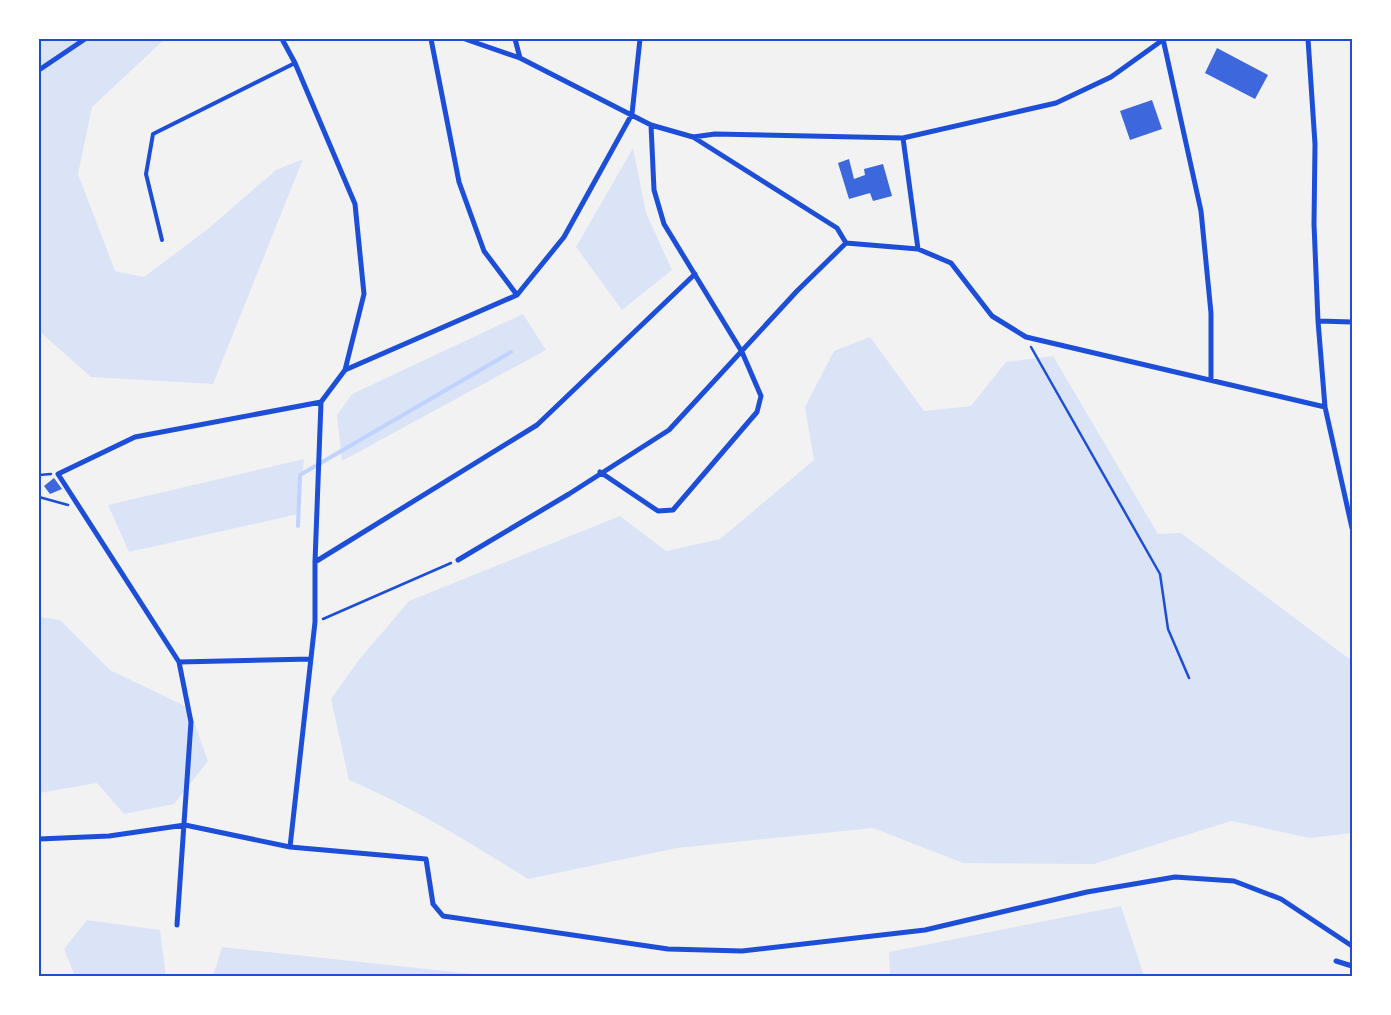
<svg xmlns="http://www.w3.org/2000/svg" width="1391" height="1015" viewBox="0 0 1391 1015" font-family="'PT Sans Narrow',sans-serif">
	<style>
		.green { fill: #dbe4f7 }
		.lines { fill: none; stroke-linecap: round; stroke-linejoin: round }
		.stream { stroke: #bfd3fe; stroke-width: 4 }
		.building { fill: #3d67dc }
		.path { stroke: #1d4ed8; stroke-width: 2.5 }
		.service { stroke: #1d4ed8; stroke-width: 4 }
		.minor { stroke: #1d4ed8; stroke-width: 5 }
		.neatline { fill: none; stroke: #1d4ed8; stroke-width: 2 }
	</style>
	<rect width="100%" height="100%" fill="#f2f2f2"/>
	<!-- green -->
	<path class="green" d="M39 39H165L92 107 78 174 115 271 144 277 209 228 276 170 303 159 213 384 91 377 39 331Z
		M633 148 646 213 672 270 622 310 576 247Z
		M523 314 546 350 342 461 337 415 352 394Z
		M870 337 924 411 971 406 1006 362 1053 356 1158 534 1181 533 1352 661V833L1310 838 1231 821 1094 864 963 863 873 828 677 848 528 879C470 843 413 807 349 780L331 699 358 661 409 601 620 516 666 551 720 539 814 460 805 407 834 351Z
		M304 459 298 514 129 552 108 505Z
		M39 617 60 620 110 670 189 708 208 761 174 804 124 814 97 783 39 793Z
		M1121 906 1144 976H890L889 952Z
		M87 920 160 930 166 976H75L64 949Z
		M222 947 492 976H213Z"/>
	<g class="lines">
		<!-- stream -->
		<path class="stream" d="M298 526 300 475 511 352"/>
	</g>
	<!-- building -->
	<path class="building" d="M1217 48 1268 75 1255 99 1205 73Z
		M1152 100 1162 129 1130 140 1120 111Z
		M849 159 854 179 865 175 864 169 883 164 892 196 873 201 870 193 849 199 838 163Z
		M54 478 62 489 50 494 44 486Z"/>
	<g class="lines">
		<!-- path -->
		<path class="path" d="M1031 347 1160 574 1168 629 1189 678
			M39 475 51 474
			M39 497 68 505
			M323 619 451 563"/>
		<!-- service -->
		<path class="service" d="M162 240 146 174 153 134 295 63"/>
		<!-- minor -->
		<path class="minor" d="M282 39 295 63 355 204 364 294 345 370 321 402 315 562V622L290 847
			M431 39 459 182 484 251 517 295
			M465 39 520 58 651 125 693 137 715 134 903 138 1056 103 1111 77 1164 39
			M515 39 520 58
			M1163 39 1201 211 1211 313V380
			M1308 39 1315 144 1314 224 1318 321 1325 407 1352 528
			M39 70 85 39
			M693 137 837 228 846 243
			M903 138 918 249
			M1318 321 1352 322
			M345 370 517 295 564 237 632 114 640 39
			M600 472 658 511 673 510 757 412 761 396 742 352 664 224 654 190 651 125
			M458 560 569 494 669 430 797 291 846 243 918 249 951 263 992 316 1026 337 1325 407
			M315 562 537 425 695 274
			M311 659 179 662 58 474 135 437 321 402
			M39 839 109 836 185 825 290 847 426 859 433 904 443 916 668 949 742 951 925 930 1087 892 1175 877 1234 881 1281 899 1352 946
			M177 925 191 722 179 662
			M1336 961 1352 966"/>
	</g>
	<!-- border -->
	<rect width="1391" height="1015" fill="none" stroke="#ffffff" stroke-width="80"/>
	<rect x="40" y="40" width="1311" height="935" class="neatline"/>
</svg>
